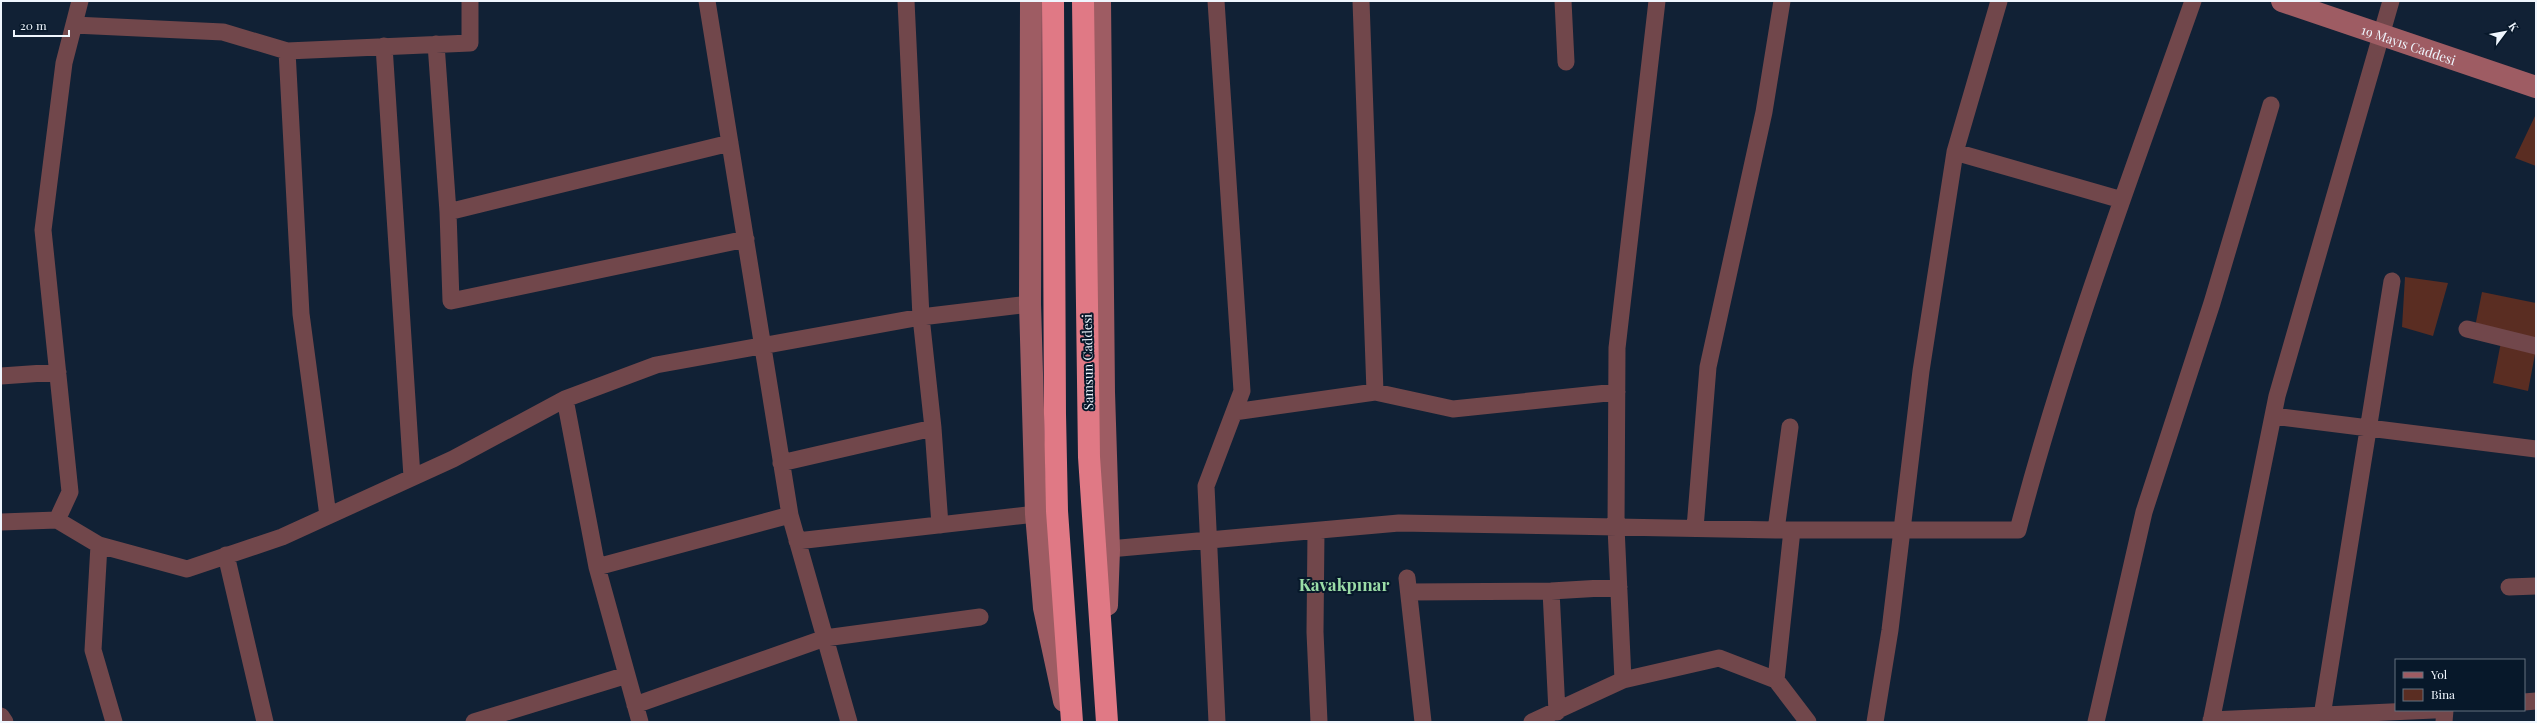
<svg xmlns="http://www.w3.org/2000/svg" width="2537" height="723" viewBox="0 0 2537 723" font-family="'Playfair Display',serif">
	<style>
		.building { fill: #5a2d22 }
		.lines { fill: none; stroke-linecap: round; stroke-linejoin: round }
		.street { stroke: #71474b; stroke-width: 17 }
		.secondary { stroke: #9e5c63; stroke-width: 22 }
		.highway { stroke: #e07985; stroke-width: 22 }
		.labels { text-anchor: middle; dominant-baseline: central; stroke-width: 4; stroke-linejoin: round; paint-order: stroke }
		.street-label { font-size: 13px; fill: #eff6fe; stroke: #07182a }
		.district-label { font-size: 17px; font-weight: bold; fill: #9adca6; stroke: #07182a }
	</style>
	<rect width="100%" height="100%" fill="#112135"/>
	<!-- building -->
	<path class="building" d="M2536 114V166L2515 158Z
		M2405 277 2448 283 2433 336 2402 327Z
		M2482 292 2521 300 2514 331 2521 300 2536 303V340L2475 327Z
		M2501 342 2536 349 2528 391 2493 383Z"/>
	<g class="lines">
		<!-- street -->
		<path class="street" d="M707 1 790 515 849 722
			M906 1 921 317 933 428 940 525
			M1216 1 1242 391 1206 486 1217 722
			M1361 1 1375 392
			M1563 1 1566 62
			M74 25 223 32 287 51
			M436 44 448 212 730 143
			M384 46 412 477
			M1955 152 2122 200
			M448 212 451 301 746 239
			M2467 329 2536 346
			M1 376 58 372
			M565 399 597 567 640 722
			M1234 412 1375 392 1453 409 1617 392
			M2273 416 2536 449
			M781 463 933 428
			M328 516 301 314 287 51 470 43V1
			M57 520 70 492 43 230 64 63 80 1
			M1 522 57 520 99 545 187 569 282 537 453 459 565 399 656 365 921 317 1030 304
			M1695 528 1708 367 1764 112 1782 1
			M1776 530 1790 427
			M1316 531 1315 632 1319 722
			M797 541 1036 514
			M99 545 93 650 114 722
			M1098 550 1399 523 1776 530H2018C2065 350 2131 176 2193 1
			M226 555 265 722
			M597 567 790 515
			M1407 578 1423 722
			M2509 587 2536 586
			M1551 591 1557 712
			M1409 592 1551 591 1619 587
			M1623 680 1616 527 1617 348 1657 1
			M1776 680 1792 530
			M2524 702 2536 701
			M635 705 825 638 980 617
			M1 716 5 722
			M2211 720 2434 710
			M474 722 627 675
			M1532 722 1623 680 1719 658 1776 680 1808 722
			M1875 722 1890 630 1921 371 1955 152 1999 1
			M2096 722 2144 512 2212 303 2271 105
			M2211 722 2277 396 2391 1
			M2321 722 2392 281
			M2444 722 2445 710"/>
		<!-- secondary -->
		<g class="secondary">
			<path d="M1031 1 1030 304 1036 514 1044 608 1064 701"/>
			<path d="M1100 1 1104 392 1109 550 1107 605"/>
			<path id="s1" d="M2282 1 2536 87"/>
		</g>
		<!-- highway -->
		<path class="highway" d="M1053 1 1055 414 1057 511 1072 722
			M1083 1 1089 457 1107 722"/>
	</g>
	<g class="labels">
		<!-- street labels -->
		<g class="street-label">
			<text stroke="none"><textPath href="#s1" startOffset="134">19 Mayıs Caddesi</textPath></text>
			<text transform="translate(1087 362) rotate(-91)">Samsun Caddesi</text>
		</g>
		<!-- district labels -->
		<g class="district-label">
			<text x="1344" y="584">Kavakpınar</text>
		</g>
	</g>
	<!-- border -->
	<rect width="2537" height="723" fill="none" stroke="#eff6fe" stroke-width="4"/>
	<!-- legend -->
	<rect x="2395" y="659" width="130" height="52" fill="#07182a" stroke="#64717f"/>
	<rect x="2403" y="672" width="20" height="6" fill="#9e5c63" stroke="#64717f"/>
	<text x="2431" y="679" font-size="12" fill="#eff6fe">Yol</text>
	<rect x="2403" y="689" width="20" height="12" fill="#5a2d22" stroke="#64717f"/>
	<text x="2431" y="699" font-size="12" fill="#eff6fe">Bina</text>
	<!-- north arrow -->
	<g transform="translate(2505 32) rotate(58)" stroke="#07182a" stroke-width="3" paint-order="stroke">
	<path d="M0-3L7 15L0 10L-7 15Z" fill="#eff6fe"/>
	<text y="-6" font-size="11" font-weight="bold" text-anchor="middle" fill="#eff6fe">K</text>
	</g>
	<!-- scale -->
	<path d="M14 30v6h55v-6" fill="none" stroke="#eff6fe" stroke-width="2"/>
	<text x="20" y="30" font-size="12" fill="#eff6fe" stroke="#07182a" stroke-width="3" paint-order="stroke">20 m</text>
</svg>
